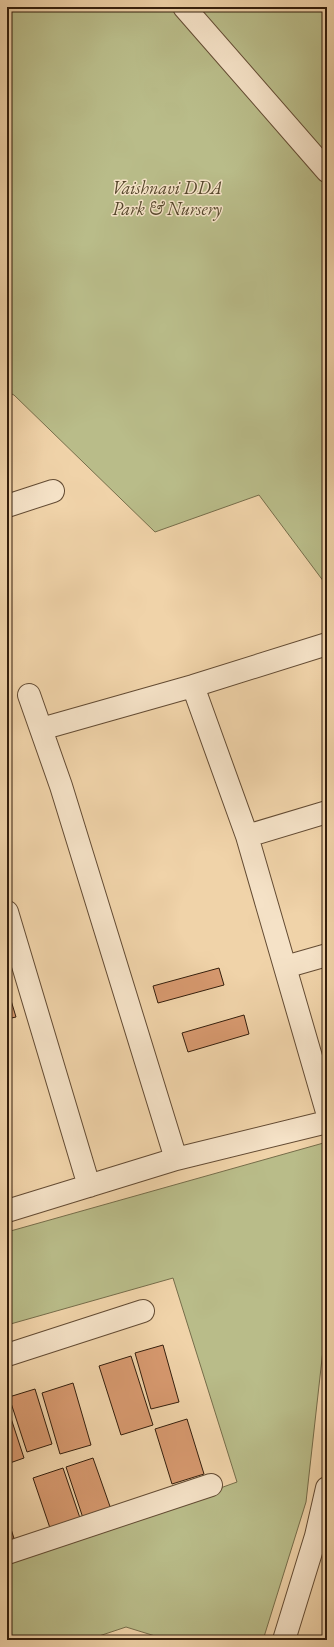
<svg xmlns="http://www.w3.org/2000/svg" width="334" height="1647" viewBox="0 0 334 1647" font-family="'EB Garamond',serif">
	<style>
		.green { fill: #b9bc89; stroke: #766d4a }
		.building { fill: #d7996f; stroke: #341e0c }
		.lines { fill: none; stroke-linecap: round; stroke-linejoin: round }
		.street-casing { stroke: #634b33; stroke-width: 24 }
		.street { stroke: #f5e2c7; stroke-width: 22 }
		.labels { text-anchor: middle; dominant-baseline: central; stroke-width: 3; stroke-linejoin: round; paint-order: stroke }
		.park-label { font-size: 18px; font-style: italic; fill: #55462b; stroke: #f5e2c7 }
	</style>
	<rect width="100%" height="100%" fill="#f0d3a9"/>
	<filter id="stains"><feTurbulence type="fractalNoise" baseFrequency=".005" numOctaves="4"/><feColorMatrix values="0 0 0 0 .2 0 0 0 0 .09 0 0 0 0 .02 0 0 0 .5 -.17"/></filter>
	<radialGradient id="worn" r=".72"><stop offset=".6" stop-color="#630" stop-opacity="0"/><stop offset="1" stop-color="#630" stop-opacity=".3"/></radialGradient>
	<!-- green -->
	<path class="green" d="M7 7H327V586L259 495 155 532 14 395 7 392Z
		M327 1142V1314L306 1502 263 1640H168L126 1627 87 1640H7V1565L237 1482 173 1278 7 1325V1232Z"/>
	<!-- building -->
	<path class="building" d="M219 968 224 985 158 1003 153 986Z
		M7 987 16 1017 7 1019Z
		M244 1015 249 1034 188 1052 182 1033Z
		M163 1345 179 1402 151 1409 135 1353Z
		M131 1356 153 1425 121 1435 99 1366Z
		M73 1383 91 1445 60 1454 42 1393Z
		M35 1389 52 1444 27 1452 9 1397Z
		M7 1406 24 1458 7 1464Z
		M187 1419 204 1474 172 1484 155 1429Z
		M93 1458 113 1515 85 1524 66 1467Z
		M63 1468 81 1521 51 1531 33 1478Z
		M7 1516 16 1545 7 1548Z"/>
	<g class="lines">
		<defs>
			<path id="street" d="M184 7 327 171
				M7 506 53 491
				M193 686 247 836 327 1112
				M29 695 61 786 176 1159
				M41 729 193 686 327 644
				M247 836 327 812
				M7 912 89 1186
				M285 967 327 955
				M7 1211 176 1159 327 1122
				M7 1355 143 1311
				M7 1553 211 1485
				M284 1640 316 1536 327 1488"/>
		</defs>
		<!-- street casing -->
		<use href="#street" class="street-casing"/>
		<!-- street -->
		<use href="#street" class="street"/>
	</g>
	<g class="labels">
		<!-- park labels -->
		<g class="park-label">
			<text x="167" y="187">Vaishnavi DDA<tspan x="167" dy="21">Park &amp; Nursery</tspan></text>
		</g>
	</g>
	<!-- margin -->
	<rect width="334" height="1647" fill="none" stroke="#f0d3a9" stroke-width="24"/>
	<rect x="8" y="8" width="318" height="1631" fill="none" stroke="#341e0c" stroke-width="2"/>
	<rect x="12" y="12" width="310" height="1623" fill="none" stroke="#341e0c"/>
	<rect width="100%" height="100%" filter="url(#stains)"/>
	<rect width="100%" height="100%" fill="url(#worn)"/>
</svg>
